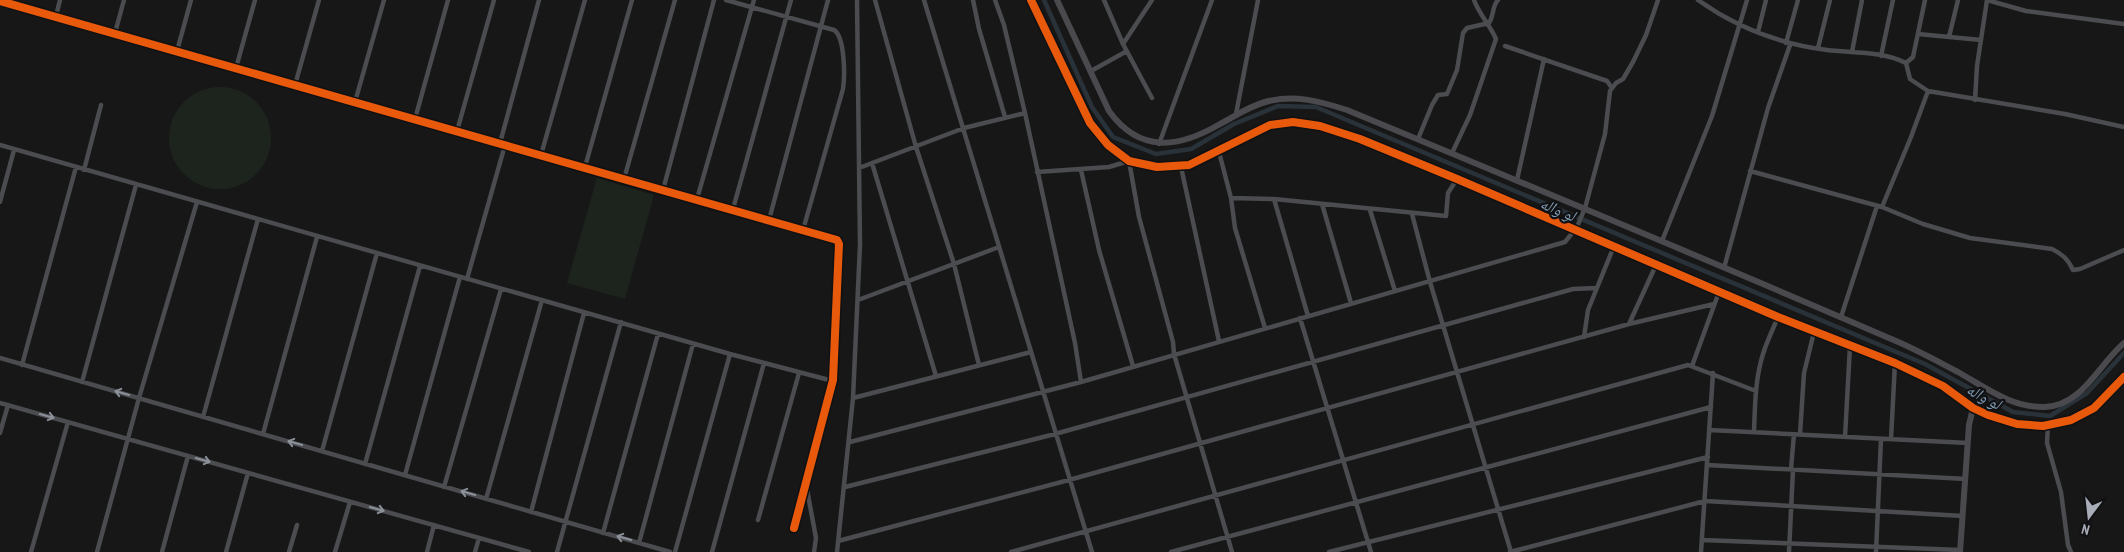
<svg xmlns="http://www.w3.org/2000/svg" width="2124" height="552" viewBox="0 0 2124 552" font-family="'PT Sans Narrow','Noto Naskh Arabic',sans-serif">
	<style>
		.green { fill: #1d241e }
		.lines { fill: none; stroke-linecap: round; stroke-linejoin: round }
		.canal { stroke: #2a3239; stroke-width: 4.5 }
		.street { stroke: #4b4c50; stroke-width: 4.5 }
		.secondary { stroke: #4a4a4e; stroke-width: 6 }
		.cycleway-casing { stroke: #111113; stroke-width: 11 }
		.cycleway { stroke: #e8590c; stroke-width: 8 }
		.oneway { stroke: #8c9099 }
		.labels { text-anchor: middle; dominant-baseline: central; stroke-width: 4.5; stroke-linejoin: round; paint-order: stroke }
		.water-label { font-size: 16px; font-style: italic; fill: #7f9bb3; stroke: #111113 }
	</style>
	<rect width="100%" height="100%" fill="#171717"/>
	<!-- green -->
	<path class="green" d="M169 138a51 51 0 1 1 102 0a51 51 0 1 1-102 0Z
		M597 178 654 195 625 299 567 283Z"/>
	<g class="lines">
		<!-- canal -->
		<path class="canal" d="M1044 0 1092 107 1113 137 1156 154 1191 149 1234 124 1278 106 1316 107 1925 364 2013 412 2050 416 2087 393 2124 353"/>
		<!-- street -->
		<path class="street" d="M726 0 834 30C845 37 845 76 843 89L803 230
			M875 0 916 147 954 264 979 365
			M924 0 1092 552
			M973 0 979 29 1005 117
			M995 0 1004 25 1025 113 1075 343 1081 382
			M1104 0 1123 44 1152 98
			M1698 0C1737 28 1780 44 1827 50 1853 53 1882 51 1906 63L1910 79 1928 91 2065 114 2124 127
			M1987 0 2026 11 2124 24
			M0 1 837 240 839 244 833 380 794 528
			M56 16 60 0
			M1758 32 1766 0
			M115 33 124 0
			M1918 34 1981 40
			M1949 37 1958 0
			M1786 43 1798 0
			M1123 44 1152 0
			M1505 46 1607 81 1612 88
			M1818 48 1830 0
			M177 51 191 0
			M1852 52 1862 0
			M1881 56 1893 0
			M1906 63 1913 57 1925 0
			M236 68 255 0
			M1091 71 1127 51
			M295 85 319 0
			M1975 100 1977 66 1987 0
			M355 102 384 0
			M1236 114 1258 0
			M415 119 448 0
			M457 131 494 0
			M1418 139 1432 105 1438 95 1447 94 1457 70 1463 33 1467 28 1489 23C1494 16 1492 6 1498 0
			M500 143 539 0
			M1159 144 1212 0
			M0 145 730 354 833 381
			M1219 152 1231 198 1235 228 1265 328
			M1452 153 1470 115 1496 39C1490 25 1479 14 1474 0
			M541 155 585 0
			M872 163 936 376
			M585 167 632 0
			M1181 167 1219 341
			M859 168 964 128 1025 113
			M84 170 101 105
			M1081 170 1099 250 1133 366
			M1750 171 1882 207 1923 224 1970 238 2052 249C2062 254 2068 259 2073 270L2080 269 2124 250
			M1037 172 1109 167 1129 161 1139 217 1173 342 1174 354 1232 552
			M624 179 675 0
			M1517 180 1544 59
			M663 190 714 0
			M1231 198 1274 199 1446 216 1448 193 1457 179
			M697 199 754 0
			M1274 199 1308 316
			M0 202 14 150
			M1322 204 1351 303
			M1882 207 1911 137 1928 91
			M733 209 791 0
			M1370 210 1395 291
			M1412 214 1430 282 1511 552
			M769 220 828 0
			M1662 241 1712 116 1747 0
			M1724 268 1768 108 1790 45
			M467 279 505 145
			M858 300 999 247
			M1841 317 1877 206
			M1300 318 1371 552
			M1629 324 1656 265
			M1584 337 1588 310 1614 246
			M0 358 670 552
			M22 365 76 167
			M1692 366 1719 292
			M82 382 136 185
			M853 398 1031 352
			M0 403 529 552
			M203 417 258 219
			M2048 425 2047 443 2061 492 2068 545 2071 552
			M1709 430 1968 443
			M1754 432C1755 406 1755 379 1763 354 1767 341 1773 329 1778 317
			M0 433 8 405
			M263 434 317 237
			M1800 434 1804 373 1814 332
			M1845 437 1850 346
			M1891 439 1895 363
			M850 442 1081 382 1565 242 1577 227 1585 208 1605 134 1610 91 1616 83 1623 79 1633 62 1646 35 1658 0
			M322 451 377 253
			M365 464 420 266
			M1707 465 1966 479
			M1791 469 1794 434
			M405 475 460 277
			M806 484 816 538 814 552
			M444 487 501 289
			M845 487 1055 434 1573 289 1596 288
			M486 499 542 300
			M531 512 584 313
			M758 520 799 373
			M603 533 658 334
			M1702 540 1960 550
			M838 541 1069 480 1629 324 1714 304
			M639 543 693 344
			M31 552 68 422
			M97 552 139 398 197 202
			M162 552 188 456
			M226 552 248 473
			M289 552 297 525
			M335 552 350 502
			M427 552 434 525
			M475 552 479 538
			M557 552 621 322
			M675 552 730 354
			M712 552 764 363
			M837 552 853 398 860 245 857 0
			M1011 552 1688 365 1756 391
			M1171 552 1711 407
			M1329 552 1708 457
			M1510 552 1705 501 1963 516
			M1701 552 1713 373
			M1789 552 1793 470
			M1876 552 1881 439"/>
		<!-- secondary -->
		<path class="secondary" d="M1031 0 1090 123 1108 145 1129 161 1157 167 1189 165 1270 125 1293 122 1320 126 1360 139 1457 179 1778 317 1895 363 1943 386 1973 408 1988 415 2017 424 2043 426 2071 420 2094 408 2124 377
			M1057 0 1109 111C1140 154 1179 148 1220 124 1235 116 1248 107 1265 102 1294 94 1319 101 1347 110 1530 186 1714 262 1896 341 1917 350 1937 361 1958 372 1986 388 2012 408 2045 407 2082 406 2099 364 2124 343
			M1960 552 1969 425 1973 408"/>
		<defs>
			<path id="cycleway" d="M1031 0 1090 123 1108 145 1129 161 1157 167 1189 165 1270 125 1293 122 1320 126 1360 139 1457 179 1778 317 1895 363 1943 386 1973 408 1988 415 2017 424 2043 426 2071 420 2094 408 2124 377
				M0 1 837 240 839 244 833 380 794 528"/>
		</defs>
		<!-- cycleway casing -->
		<use href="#cycleway" class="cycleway-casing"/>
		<!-- cycleway -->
		<use href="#cycleway" class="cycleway"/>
	</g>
	<!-- one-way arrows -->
	<defs><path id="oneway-shaft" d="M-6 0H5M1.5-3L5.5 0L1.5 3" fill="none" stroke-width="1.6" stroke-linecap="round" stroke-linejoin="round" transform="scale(1.25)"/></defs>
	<g class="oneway">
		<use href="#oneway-shaft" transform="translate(122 393) rotate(-164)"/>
		<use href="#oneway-shaft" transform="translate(47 416) rotate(16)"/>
		<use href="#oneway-shaft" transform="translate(295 443) rotate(-164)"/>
		<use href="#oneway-shaft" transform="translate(203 460) rotate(16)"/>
		<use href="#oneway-shaft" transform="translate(468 493) rotate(-164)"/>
		<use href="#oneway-shaft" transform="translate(377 509) rotate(16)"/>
		<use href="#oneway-shaft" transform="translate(624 538) rotate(-164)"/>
	</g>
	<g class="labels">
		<!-- water labels -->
		<g class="water-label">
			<text transform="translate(1558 209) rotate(23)">لو واله</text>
			<text transform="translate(1984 396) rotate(28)">لو واله</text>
		</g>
	</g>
	<!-- north arrow -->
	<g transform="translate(2089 517) rotate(195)" stroke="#111113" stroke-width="4" paint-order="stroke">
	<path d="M0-4L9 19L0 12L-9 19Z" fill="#a8adb8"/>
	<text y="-8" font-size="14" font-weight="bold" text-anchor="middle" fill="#a8adb8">N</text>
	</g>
</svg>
